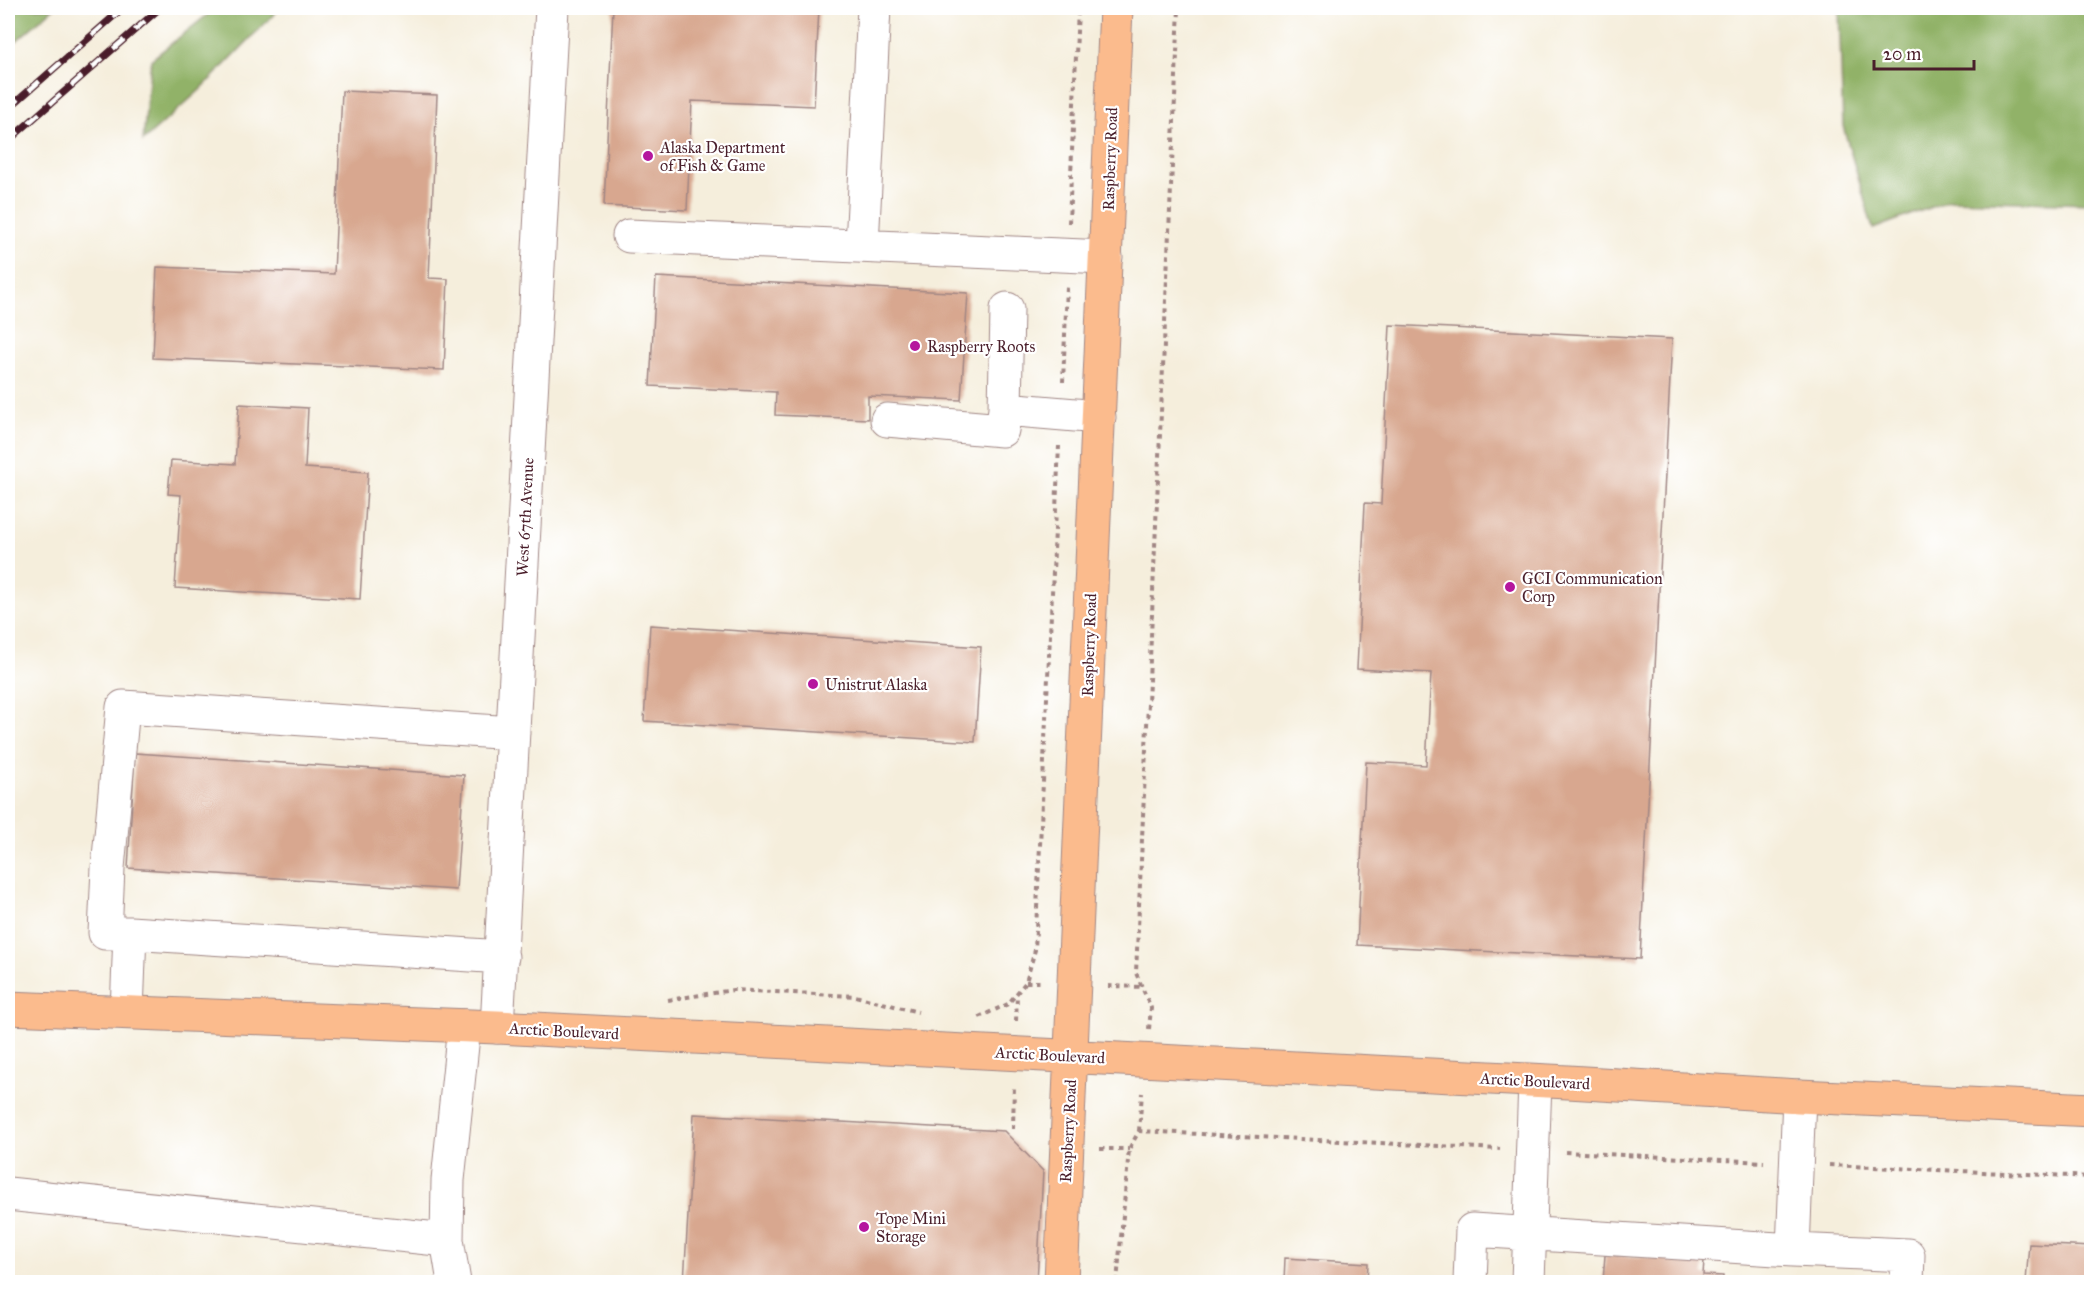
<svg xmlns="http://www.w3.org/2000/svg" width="2099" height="1290" viewBox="0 0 2099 1290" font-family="'IM FELL Great Primer',serif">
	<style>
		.forest { fill: #91b267; stroke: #6e6849; stroke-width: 1.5 }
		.building { fill: #d8a78f }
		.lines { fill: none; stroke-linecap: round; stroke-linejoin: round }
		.minor-casing { stroke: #a08684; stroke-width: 35 }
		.major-casing { stroke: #a08684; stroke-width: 35 }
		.path { stroke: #a08684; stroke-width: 4; stroke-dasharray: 4.5 4.5; stroke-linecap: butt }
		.minor { stroke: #fff; stroke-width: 33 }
		.major { stroke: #fbbb8d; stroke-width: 33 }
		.rail-casing { stroke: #4a1f2b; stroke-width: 7 }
		.rail { stroke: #fff; stroke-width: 4.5; stroke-dasharray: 14; stroke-linecap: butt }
		.poi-dot { fill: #b5179e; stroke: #fff; stroke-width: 2 }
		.labels { text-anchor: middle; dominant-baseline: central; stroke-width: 4.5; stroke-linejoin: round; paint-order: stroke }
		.poi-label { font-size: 16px; fill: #4a1f2b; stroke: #fff; text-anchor: start }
		.street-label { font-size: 16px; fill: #4a1f2b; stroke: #fff }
	</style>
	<rect width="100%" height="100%" fill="#fff"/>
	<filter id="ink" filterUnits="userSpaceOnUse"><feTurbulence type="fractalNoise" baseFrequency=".0167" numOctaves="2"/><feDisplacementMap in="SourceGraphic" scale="12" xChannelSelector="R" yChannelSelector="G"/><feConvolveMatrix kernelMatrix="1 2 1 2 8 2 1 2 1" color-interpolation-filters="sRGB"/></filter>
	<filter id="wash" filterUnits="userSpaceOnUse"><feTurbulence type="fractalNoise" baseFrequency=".008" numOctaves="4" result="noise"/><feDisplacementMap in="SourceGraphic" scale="24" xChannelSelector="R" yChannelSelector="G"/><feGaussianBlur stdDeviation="1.35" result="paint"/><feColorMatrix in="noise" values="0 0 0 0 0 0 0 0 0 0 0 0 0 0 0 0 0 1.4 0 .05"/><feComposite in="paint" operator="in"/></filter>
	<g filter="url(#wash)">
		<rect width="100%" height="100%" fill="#f5eedc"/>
		<!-- forest -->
		<path class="forest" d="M8 8H54L8 48Z
			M216 8H280L200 90 143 141 151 60Z
			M1839 8H2091V204L1950 200 1873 229 1843 126Z"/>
		<g id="blocks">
			<!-- building -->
			<path class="building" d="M613 8H819L814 106 692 101 687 210 604 206Z
				M342 91 437 95 429 278 448 279 444 370 153 358 157 267 334 274Z
				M656 277 968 293 961 400 868 396V419L775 415 776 392 650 386Z
				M1390 325 1672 339 1640 959 1357 945 1366 762 1426 765 1431 673 1357 669 1365 503 1381 504Z
				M239 404 308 408 305 468 368 472 360 599 175 588 181 495 168 494 171 460 235 464Z
				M650 625 981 647 975 742 644 721Z
				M135 753 464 775 456 890 128 868Z
				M694 1114 1004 1131 1043 1171 1037 1282H684Z
				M2029 1244 2092 1247V1282H2026Z
				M1605 1255 1704 1260 1703 1275 1723 1276V1282H1603Z
				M1285 1258 1368 1263 1367 1282H1284Z"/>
		</g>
	</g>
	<g filter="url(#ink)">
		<use href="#blocks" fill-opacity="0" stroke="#a08684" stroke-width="1.5"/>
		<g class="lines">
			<defs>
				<path id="minor" d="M629 236 1106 257
					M862 245 874 8
					M1007 309 1005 409 1099 417
					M887 420 1002 430 1005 409
					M130 933H105L108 868 123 707 513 733
					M127 1012 130 933 502 957
					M497 1027 552 8
					M8 1194 447 1240
					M1793 1250 1908 1255 1907 1282
					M454 1282 447 1240 448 1180 464 1026
					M1470 1282 1472 1230 1793 1250 1799 1096
					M1528 1282 1535 1081"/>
				<path id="major" d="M8 1008 497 1027 1568 1082 1799 1096 2092 1110
					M1061 1282 1116 8"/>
			</defs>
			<!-- minor casing -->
			<use href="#minor" class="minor-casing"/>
			<!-- major casing -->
			<use href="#major" class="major-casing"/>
			<!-- path -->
			<path class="path" d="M1069 223 1078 8
				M1063 382 1067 287
				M1026 982H1040
				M1108 986 1144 987
				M668 1000 733 990 855 996 918 1012
				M979 1017 1008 1004 1026 982 1035 950 1059 446
				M1016 1021 1017 995
				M1149 1029 1151 1008 1136 973 1179 8
				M1013 1129 1014 1085
				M1139 1131 1142 1093
				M1100 1149H1129
				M1565 1152 1764 1162
				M1829 1165 2092 1177
				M1117 1282 1129 1149 1139 1131 1500 1149"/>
			<!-- minor -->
			<use href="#minor" class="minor"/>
			<!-- major -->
			<use href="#major" class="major"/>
			<defs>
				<path id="rail" d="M8 109 123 8
					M8 141 160 8"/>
			</defs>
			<!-- rail casing -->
			<use href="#rail" class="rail-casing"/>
			<!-- rail -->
			<use href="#rail" class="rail"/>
		</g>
	</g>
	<!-- markers -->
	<g class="poi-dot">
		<circle cx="648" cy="156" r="6"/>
		<circle cx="915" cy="346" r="6"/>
		<circle cx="1510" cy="587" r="6"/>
		<circle cx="813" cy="684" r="6"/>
		<circle cx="864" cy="1227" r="6"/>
	</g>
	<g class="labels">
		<!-- poi labels -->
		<g class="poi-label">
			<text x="660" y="147">Alaska Department<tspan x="660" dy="18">of Fish &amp; Game</tspan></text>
			<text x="927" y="346">Raspberry Roots</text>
			<text x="1522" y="578">GCI Communication<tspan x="1522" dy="18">Corp</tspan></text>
			<text x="825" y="684">Unistrut Alaska</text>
			<text x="876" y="1218">Tope Mini<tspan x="876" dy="18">Storage</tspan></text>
		</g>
		<!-- street labels -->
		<g class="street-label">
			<text transform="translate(1110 159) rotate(-88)">Raspberry Road</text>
			<text transform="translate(525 517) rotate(-87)">West 67th Avenue</text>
			<text transform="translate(1089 645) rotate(-88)">Raspberry Road</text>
			<text transform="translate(564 1031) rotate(3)">Arctic Boulevard</text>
			<text transform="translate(1050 1055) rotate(3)">Arctic Boulevard</text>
			<text transform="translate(1535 1081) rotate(3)">Arctic Boulevard</text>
			<text transform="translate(1068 1131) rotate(-87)">Raspberry Road</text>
		</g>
	</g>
	<!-- margin -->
	<rect width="2099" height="1290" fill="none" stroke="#fff" stroke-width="30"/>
	<!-- scale -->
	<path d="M1874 60v9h100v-9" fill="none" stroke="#4a1f2b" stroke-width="3"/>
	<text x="1883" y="60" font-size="18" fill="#4a1f2b" stroke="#ffffff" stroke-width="4.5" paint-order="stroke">20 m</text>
</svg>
